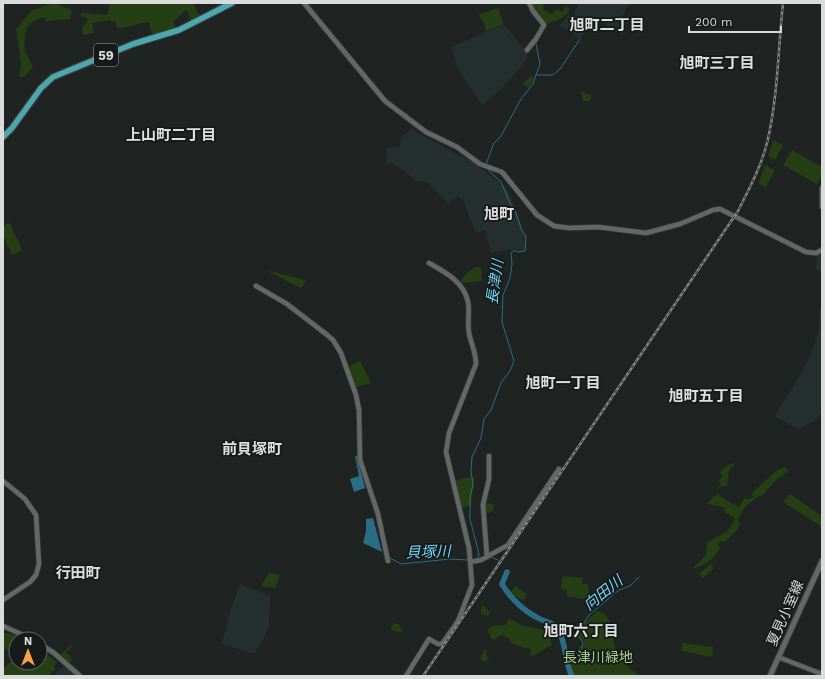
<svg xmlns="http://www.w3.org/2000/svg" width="825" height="679" viewBox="0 0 825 679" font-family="'Work Sans','Noto Sans JP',sans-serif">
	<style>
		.built { fill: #25302e }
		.green { fill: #253e13 }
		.water { fill: #2a6d85 }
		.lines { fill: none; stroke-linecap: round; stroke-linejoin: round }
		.stream { stroke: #2a6d85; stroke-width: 1 }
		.river { stroke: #2a6d85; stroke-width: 5.5 }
		.tertiary-casing { stroke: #3b3e3e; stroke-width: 6 }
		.secondary-casing { stroke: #3b3e3e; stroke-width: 7 }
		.primary-casing { stroke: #3b3e3e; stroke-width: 8 }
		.tertiary { stroke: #636867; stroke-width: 4.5 }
		.secondary { stroke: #636867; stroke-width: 5 }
		.primary { stroke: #4ca8ae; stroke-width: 5.5 }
		.rail-casing { stroke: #828584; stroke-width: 2.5 }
		.rail { stroke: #161a19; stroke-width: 1; stroke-dasharray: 3; stroke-linecap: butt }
		.labels { text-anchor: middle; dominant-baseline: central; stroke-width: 3.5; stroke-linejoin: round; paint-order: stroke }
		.shield { fill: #161a19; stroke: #9ea2a1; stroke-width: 1 }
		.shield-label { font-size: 13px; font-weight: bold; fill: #d9dcdb }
		.street-label { font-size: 14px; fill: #d9dcdb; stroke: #161a19 }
		.park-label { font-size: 14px; fill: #a4d18a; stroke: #161a19 }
		.neighbourhood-label { font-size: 15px; font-weight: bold; fill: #dce1e0; stroke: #161a19 }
		.water-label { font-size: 15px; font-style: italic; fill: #72d4fa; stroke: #161a19 }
	</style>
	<rect width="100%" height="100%" fill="#1f2322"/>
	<!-- built -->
	<path class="built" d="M579 3H629L618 24 624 29 622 35 594 18 580 39 560 25 569 15 572 17Z
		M503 24 527 52V57L524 64 500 90 482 105 457 67 452 47Z
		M410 127 416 132 474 163 507 188 526 237 524 251 515 249 491 253 485 230 476 233 463 201 458 195 449 204 428 183 417 181 393 163 387 164 386 148 400 147 401 137 411 130Z
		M822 253V288L821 271 816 270 817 255Z
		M820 306H822V410L817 420 798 429 774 416 805 368 804 367 810 356 818 334Z
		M240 584 270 596 269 625 263 640 254 654 222 644 230 611Z
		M65 665 76 676H53Z"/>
	<!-- green -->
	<path class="green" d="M54 3 72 10 70 19 45 21 44 17C33 21 24 26 25 39L24 40 25 51 33 67 24 77H19L21 64 16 29 32 10Z
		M110 3H193L200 17 192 22 186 10 174 21V25L177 28 152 36 149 22 120 28 117 27 115 21 111 22 110 20 92 23 94 33 83 35 82 27 88 21 86 17H81V13L107 15Z
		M530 3H544L543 9 551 14 557 9 562 12 566 6 570 10C564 19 555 21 545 24L536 14Z
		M498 8 503 24 486 31 484 22 478 15Z
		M532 75 534 78 529 88 523 84Z
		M581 91 592 96 589 101H583Z
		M773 140 783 145 775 160 768 156Z
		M792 150 822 167V175L817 184 783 165Z
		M765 165 775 170 766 188 758 183Z
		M10 223 22 250 12 255 3 235V226Z
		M477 267H481L482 281 463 283 460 281 469 271Z
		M266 270C273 272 303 279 306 281L301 288 298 287Z
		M360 361 371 383 356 387 348 367Z
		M736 463 729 470 727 485 717 488 721 484 719 480 723 476 720 472 728 465Z
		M785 467 788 471 776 480 762 496 760 495 746 506 737 520 740 522 737 530 725 542 722 541 718 543 720 548C713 560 705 565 692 569L706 555 707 543C719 533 728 537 735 518L727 514 723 507 707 504 713 497 718 494C724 500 733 503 740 508L739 506 745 498 750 499 753 497 752 493 777 470Z
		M473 476 474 481 471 506 460 508 454 481Z
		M790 494 822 516V527L783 502Z
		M485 503 494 504 493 511 486 514H485Z
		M710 564 714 568 703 578 699 574Z
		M269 573 280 575 275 588 261 586Z
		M563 576 583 578 582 584H588L590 596 582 599 567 596V590L561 589Z
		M515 586 527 594 523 601 510 593Z
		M483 605 490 613 488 616 481 614V608Z
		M597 611 604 613 611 623C613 648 617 662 641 676H574L570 669V665L585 642 576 635 584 623Z
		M509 619C515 620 518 625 524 626 533 629 541 627 549 633L552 645 531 657 530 648H524L511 643 510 639 502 635 493 640 491 639 490 634 487 632C489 624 497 626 505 625Z
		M393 623 401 625 400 629 403 630 401 633 391 630Z
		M3 633 18 635 16 639V651L3 649Z
		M683 643 713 647 712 657 681 651Z
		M72 644 73 645 66 652 73 660 69 663 60 655Z
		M40 650 57 662 54 666 55 669 48 676H3V669L16 656V663H40Z
		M484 650H487L485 655 489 657 486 663 480 659Z"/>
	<!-- water -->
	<path class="water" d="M355 456H357L365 488 354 492 350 479 359 476Z
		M373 518 382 552 363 543 366 531V519Z"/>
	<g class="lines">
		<!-- stream -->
		<path class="stream" d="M536 75 540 64 536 44
			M486 164 494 143 501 136 521 99 533 84 536 75H553L560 69 580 39
			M491 557 498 560
			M390 558 401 564 450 559 467 560
			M476 559 478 558 479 554 470 519V498L473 484 471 471 472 457 481 438 484 419 491 410 501 383 510 371 514 361 502 322 503 295 510 278 512 264 511 253 515 250 517 252 525 251 526 236 522 231 515 210 510 203 501 182 487 169
			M585 635 586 634
			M568 664 582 646 583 642 576 634 590 614 619 590 630 586 639 577"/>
		<!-- river -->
		<path class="river" d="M507 572 502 584C510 598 524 611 538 618 543 621 551 622 555 626 567 639 564 663 572 676"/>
		<defs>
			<path id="tertiary" d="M304 3 385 101 426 132 457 147 480 164 502 172 537 215 554 226 569 228 598 227 646 233 680 224 713 210 720 209 806 252 816 253 822 250
				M527 50 536 39 544 25 533 11 529 3
				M822 188V207
				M256 286 287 304 326 334 333 340 341 353 356 395 359 410 360 460 378 514 388 561
				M3 481 25 499 36 515 39 564 36 575 30 582 3 600
				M487 557 483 505 489 479V456
				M470 562 481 560 508 545 559 469
				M3 626 32 639
				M40 644 54 653 80 676
				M778 657 822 674
				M406 676 429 639 438 644H442L458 621 472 585 469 548 446 452 449 433 476 364C476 352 471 344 469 333 467 323 470 312 468 302 464 282 445 272 429 263"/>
			<path id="secondary" d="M770 676 822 561"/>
			<path id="primary" d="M3 137 12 128 41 88 53 77 133 44 179 30 232 3"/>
		</defs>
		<!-- tertiary casing -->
		<use href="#tertiary" class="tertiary-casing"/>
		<!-- secondary casing -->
		<use href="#secondary" class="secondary-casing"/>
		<!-- primary casing -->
		<use href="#primary" class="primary-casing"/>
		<!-- tertiary -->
		<use href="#tertiary" class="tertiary"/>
		<!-- secondary -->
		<use href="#secondary" class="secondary"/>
		<!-- primary -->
		<use href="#primary" class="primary"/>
		<defs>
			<path id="rail" d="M423 676 738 211C749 189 761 167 767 143 778 98 778 49 783 3"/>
		</defs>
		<!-- rail casing -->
		<use href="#rail" class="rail-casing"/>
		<!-- rail -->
		<use href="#rail" class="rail"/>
	</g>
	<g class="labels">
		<!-- shield labels -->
		<rect class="shield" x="94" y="44" width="24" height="22" rx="3"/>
		<g class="shield-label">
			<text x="106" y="55">59</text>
		</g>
		<!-- street labels -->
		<g class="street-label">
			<text transform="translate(785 613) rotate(-66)">夏見小室線</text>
		</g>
		<!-- park labels -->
		<g class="park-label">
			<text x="598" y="657">長津川緑地</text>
		</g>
		<!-- neighbourhood labels -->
		<g class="neighbourhood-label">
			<text x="607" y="25">旭町二丁目</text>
			<text x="717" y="63">旭町三丁目</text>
			<text x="171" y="135">上山町二丁目</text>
			<text x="499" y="214">旭町</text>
			<text x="563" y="383">旭町一丁目</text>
			<text x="706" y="396">旭町五丁目</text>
			<text x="252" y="449">前貝塚町</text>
			<text x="78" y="573">行田町</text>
			<text x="581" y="631">旭町六丁目</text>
		</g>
		<!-- water labels -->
		<g class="water-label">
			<text transform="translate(495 282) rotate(-82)">長津川</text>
			<text transform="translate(428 552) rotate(-2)">貝塚川</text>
			<text transform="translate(603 593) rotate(-39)">向田川</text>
		</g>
	</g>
	<!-- border -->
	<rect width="825" height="679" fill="none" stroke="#d9dcdb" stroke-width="8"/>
	<!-- north arrow -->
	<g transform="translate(28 651)"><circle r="19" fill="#161a19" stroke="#646867"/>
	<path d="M0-3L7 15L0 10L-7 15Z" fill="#f5a346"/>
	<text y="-6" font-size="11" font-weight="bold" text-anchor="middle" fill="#d9dcdb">N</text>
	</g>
	<!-- scale -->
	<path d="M689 26v6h92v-6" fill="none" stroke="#d9dcdb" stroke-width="2"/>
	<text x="695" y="26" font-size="12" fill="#d9dcdb" stroke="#161a19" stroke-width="3" paint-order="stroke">200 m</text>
</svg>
